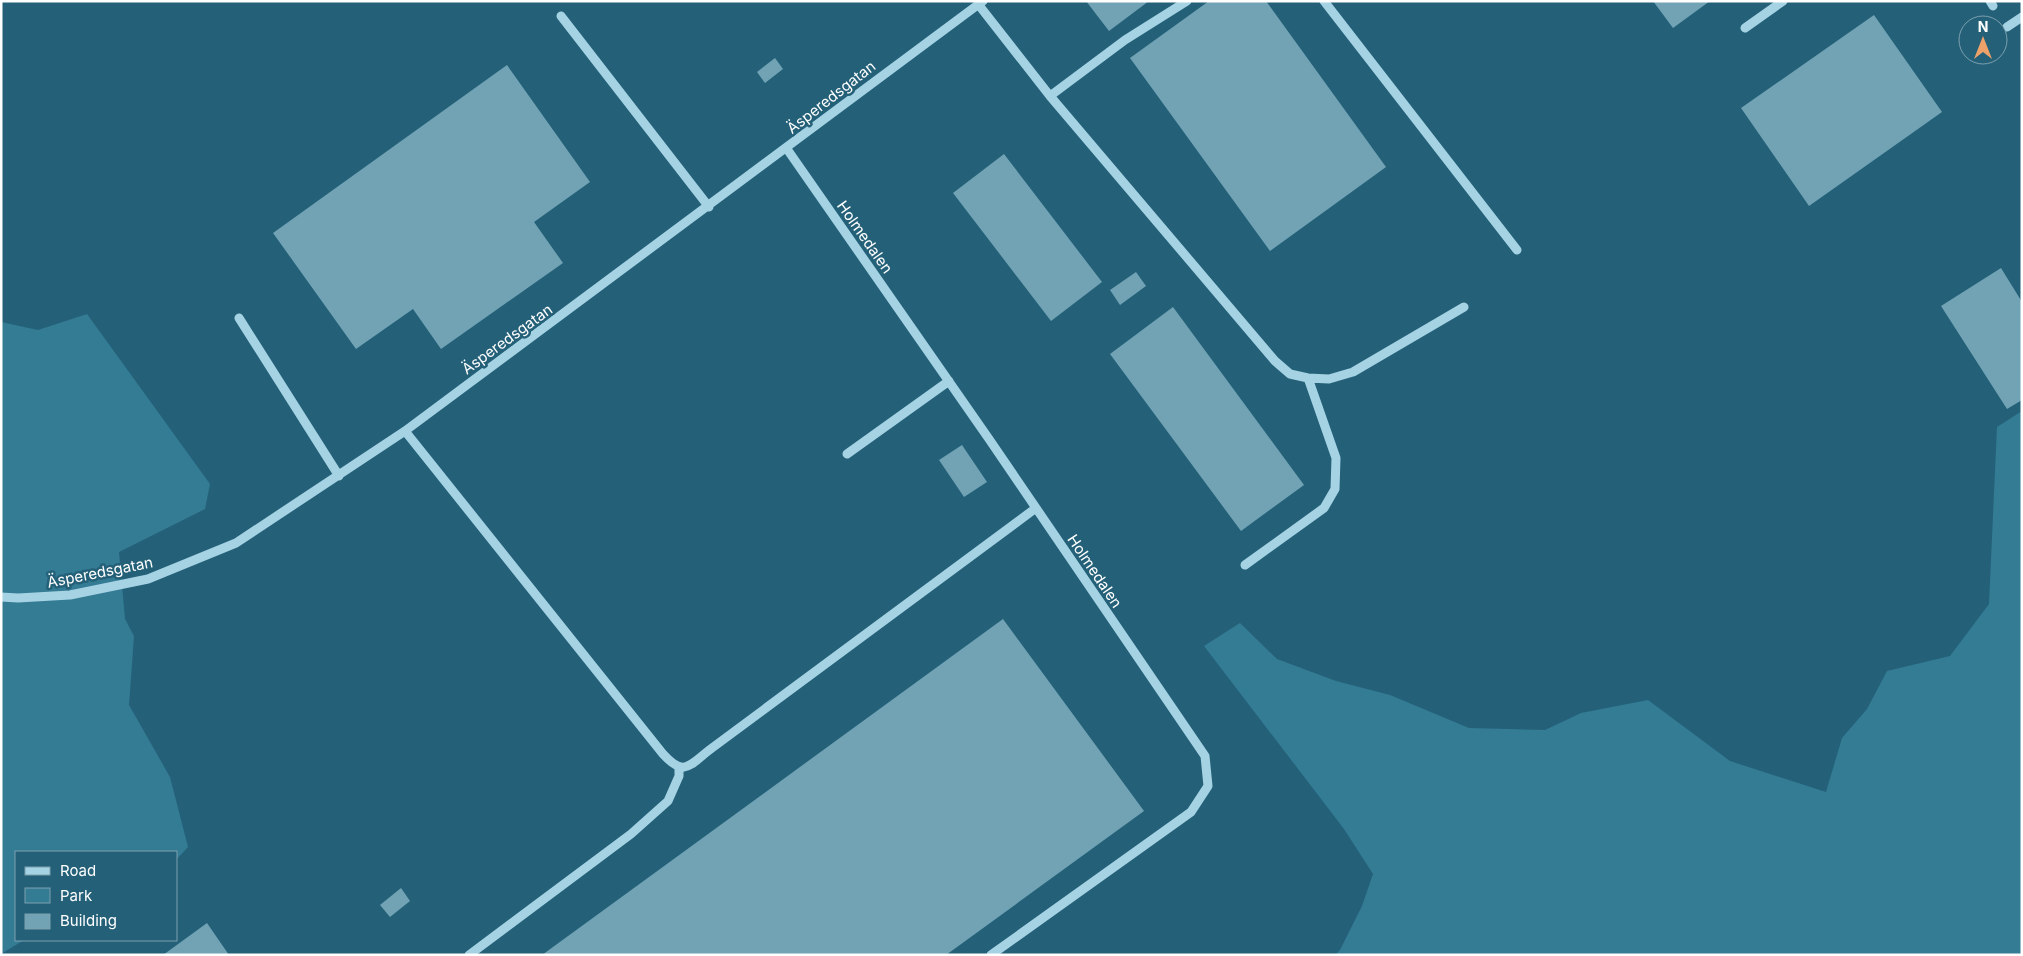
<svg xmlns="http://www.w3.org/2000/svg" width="2023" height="956" viewBox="0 0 2023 956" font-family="Inter,sans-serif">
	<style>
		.green { fill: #347b94 }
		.building { fill: #71a3b5 }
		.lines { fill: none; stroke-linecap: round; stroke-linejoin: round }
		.minor { stroke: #a5d3e4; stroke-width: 9 }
		.labels { text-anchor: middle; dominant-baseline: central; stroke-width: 5; stroke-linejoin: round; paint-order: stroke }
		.street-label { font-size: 15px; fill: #fff; stroke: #246179 }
	</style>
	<rect width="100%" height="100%" fill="#246179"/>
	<!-- green -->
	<path class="green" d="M87 314 210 484 205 509 119 552 125 619 134 636 129 705 170 777 188 847 176 860V852H16V940H24L1 954V322L38 330Z
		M2022 411V955H1335L1340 950 1362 906 1373 874 1344 829 1204 646 1240 623 1277 659 1336 681 1390 695 1469 728 1545 730 1581 713 1648 700 1730 761 1826 792 1842 738 1867 709 1887 671 1950 656 1989 604 1997 427Z"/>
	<!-- building -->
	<path class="building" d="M1086 1H1149L1109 31Z
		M1209 1H1266L1386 167 1270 251 1130 58Z
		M1653 1H1710L1673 28Z
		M1874 15 1942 112 1809 206 1741 108Z
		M775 58 783 69 765 83 757 72Z
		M507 65 590 182 534 222 563 263 441 349 413 309 356 349 273 233Z
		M1004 154 1102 282 1051 321 953 193Z
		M2001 268 2022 302V400L2007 409 1941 306Z
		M1136 272 1146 286 1120 305 1110 290Z
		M1173 307 1304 485 1241 531 1110 354Z
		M962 445 987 482 964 497 939 460Z
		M1003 619 1144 811 946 955H542Z
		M401 888 410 901 390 917 380 905Z
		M207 923 229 955H163Z"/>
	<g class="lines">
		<!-- minor -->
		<path class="minor" d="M1324 1 1517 250
			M1990 1 1993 6
			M978 4 1050 96 1275 361 1290 374 1308 378 1329 379 1353 372 1464 307
			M561 16 709 207
			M2007 27 2022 17
			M1745 28 1783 1
			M1050 96 1125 40 1187 1
			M787 149 989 439 1205 756 1208 786 1191 812 991 955
			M239 318 339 476
			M405 431 663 754C685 778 689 765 712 748L1036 508
			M847 454 949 381
			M1245 565 1324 508 1335 489 1336 458 1308 378
			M1 597 18 598 70 595 148 579 236 543 405 431 983 1
			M469 955 631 834 668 801 679 776V768"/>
	</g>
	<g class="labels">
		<!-- street labels -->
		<g class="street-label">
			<text transform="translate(831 97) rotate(-38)">Äsperedsgatan</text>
			<text transform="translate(865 237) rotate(55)">Holmedalen</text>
			<text transform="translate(507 339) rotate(-36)">Äsperedsgatan</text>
			<text transform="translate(1095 571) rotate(56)">Holmedalen</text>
			<text transform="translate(100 572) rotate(-11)">Äsperedsgatan</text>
		</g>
	</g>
	<!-- border -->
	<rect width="2023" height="956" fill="none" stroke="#ffffff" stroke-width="5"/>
	<!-- legend -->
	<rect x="15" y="851" width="162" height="90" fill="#246179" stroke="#7ca0af"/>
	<rect x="25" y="867" width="25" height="8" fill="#a5d3e4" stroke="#7ca0af"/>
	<text x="60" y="876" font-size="15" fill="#ffffff">Road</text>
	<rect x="25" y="888" width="25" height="15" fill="#347b94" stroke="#7ca0af"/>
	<text x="60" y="901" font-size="15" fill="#ffffff">Park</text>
	<rect x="25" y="914" width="25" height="15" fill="#71a3b5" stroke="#7ca0af"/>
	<text x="60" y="926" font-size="15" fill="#ffffff">Building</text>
	<!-- north arrow -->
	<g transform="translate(1983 40)"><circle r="24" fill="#246179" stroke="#7ca0af"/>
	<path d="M0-4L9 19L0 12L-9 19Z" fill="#eea269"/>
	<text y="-8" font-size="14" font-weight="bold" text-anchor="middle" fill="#ffffff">N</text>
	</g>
</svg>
